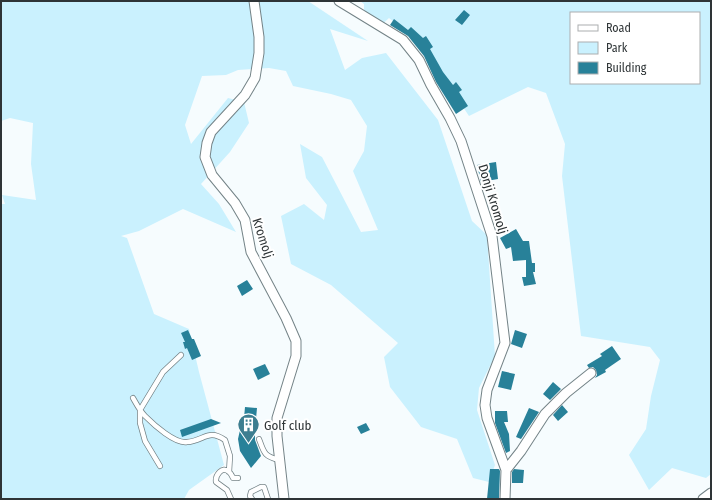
<svg xmlns="http://www.w3.org/2000/svg" width="712" height="500" viewBox="0 0 712 500" font-family="'Fira Sans Condensed',sans-serif">
	<style>
		.green { fill: #caf1fe; fill-rule: evenodd }
		.building { fill: #288199 }
		.lines { fill: none; stroke-linecap: round; stroke-linejoin: round }
		.lane-casing { stroke: #748387; stroke-width: 6 }
		.street-casing { stroke: #748387; stroke-width: 11 }
		.lane { stroke: #fff; stroke-width: 4.5 }
		.street { stroke: #fff; stroke-width: 9 }
		.labels { text-anchor: middle; dominant-baseline: central; stroke-width: 4; stroke-linejoin: round; paint-order: stroke }
		.street-label { font-size: 13px; fill: #2e3436; stroke: #fff }
		.poi-label { font-size: 13px; fill: #2e3436; stroke: #fff; text-anchor: start }
	</style>
	<rect width="100%" height="100%" fill="#f6fcfe"/>
	<!-- green -->
	<path class="green" d="M1 1H308L368 41 330 29 345 70 362 58 386 53 438 120 472 221 487 235 495 356 479 388 477 410 495 465 489 482 473 478 457 439 421 427 390 387 384 357 398 343 331 285 291 264 281 216 304 204 324 220 327 205 306 178 300 144 322 157 361 232 378 230 353 171 364 151 367 126 351 100 331 94 293 86 286 71 269 68 238 70 226 75 202 76 185 125 191 144 228 98 244 102 249 123 230 152 201 184 219 204 236 232 183 209 139 231 121 236 127 238 154 314 189 329 199 372 224 465 189 490 184 499H1V204H5L2 195 36 200 31 164 33 123 10 118 1 121Z
		M360 1H711V474L706 478 672 468 649 490 629 455 646 429 651 396 660 360 650 347 581 336 562 176 565 144 546 93 528 87 469 116 445 80 427 49 389 18 377 29 364 19V4ZM571 13H699V83H571Z"/>
	<!-- building -->
	<path class="building" d="M464 10 470 15 462 25 455 20Z
		M394 19 408 30 411 27 423 38 426 36 433 47 430 49 443 72 453 85 456 82 462 90 459 92 468 106 456 114 436 82 424 56 408 36 390 25Z
		M496 162 498 179 481 182 477 165Z
		M516 229 523 241H529L532 263H535V272H533L536 284 524 286 522 277H526V260L513 261 511 247 506 249 500 238Z
		M247 280 253 289 242 296 237 286Z
		M188 330 192 339H194L201 356 192 360 187 348 185 349 183 342H185L181 333Z
		M515 330 527 334 522 348 511 344Z
		M612 346 621 359 605 370 606 372 595 378 597 375 596 370 593 367 589 368 587 365 602 356 600 354Z
		M265 364 270 374 258 380 253 369Z
		M502 371 515 374 511 390 498 387Z
		M553 382 561 389 550 400 543 394Z
		M562 405 568 412 558 421 553 415Z
		M245 407 257 408 256 419 244 418Z
		M529 408 539 412 521 439 516 437Z
		M495 411H507L508 422H504L509 434 510 451 506 453 495 423Z
		M211 419 221 423 182 437 180 430Z
		M366 423 370 430 361 434 357 427Z
		M240 430 255 435V440L261 456 251 468 240 451 238 439Z
		M490 469H499L500 471 499 499H487Z
		M514 469 524 470 523 483H512V472Z"/>
	<g class="lines">
		<defs>
			<path id="lane" d="M133 398C137 405 140 411 145 416 154 425 175 444 187 442 204 441 208 428 225 440L230 456 229 472
				M259 439C264 453 264 456 279 460
				M160 466 145 441 140 423V410L163 372 181 355
				M231 499 227 490 216 482C215 476 222 465 229 472 231 473 232 476 233 478H238
				M252 499 250 496 251 492 261 487H264L268 499"/>
			<path id="street" d="M254 1 259 37V53L255 78 245 95 211 132 207 143 205 157 212 175 235 203 245 220 251 252 286 318 296 341V356L277 418V436L284 499
				M339 1 403 40 419 60 431 85 450 118 461 141 492 236 505 343 487 390 485 405 487 418 506 470 505 499
				M506 470 521 451 545 414 566 393 591 373
				M703 499 711 493"/>
		</defs>
		<!-- lane casing -->
		<use href="#lane" class="lane-casing"/>
		<!-- street casing -->
		<use href="#street" class="street-casing"/>
		<!-- lane -->
		<use href="#lane" class="lane"/>
		<!-- street -->
		<use href="#street" class="street"/>
	</g>
	<!-- icons -->
	<defs>
		<symbol id="building-pin" viewBox="-11 -11 22 30"><path d="M0 17L-7.5 6A9.5 9.5 0 1 1 7.5 6Z" fill="#3d7e90" stroke="#fff"/><path d="M-4-6H4V6H1V3H-1V6H-4ZM-2.5-4.3h1.7v1.8h-1.7ZM.8-4.3h1.7v1.8H.8ZM-2.5-1h1.7V.8h-1.7ZM.8-1h1.7V.8H.8Z" fill="#fff"/></symbol>
	</defs>
	<g fill-rule="evenodd">
		<use href="#building-pin" x="236" y="412" width="25" height="34"/>
	</g>
	<g class="labels">
		<!-- street labels -->
		<g class="street-label">
			<text transform="translate(493 199) rotate(73)">Donji Kromolj</text>
			<text transform="translate(263 238) rotate(72)">Kromolj</text>
		</g>
		<!-- poi labels -->
		<g class="poi-label">
			<text x="264" y="425">Golf club</text>
		</g>
	</g>
	<!-- border -->
	<rect width="712" height="500" fill="none" stroke="#2e3436" stroke-width="4"/>
	<!-- legend -->
	<rect x="570" y="12" width="130" height="72" fill="#ffffff" stroke="#abaeaf"/>
	<rect x="578" y="25" width="20" height="6" fill="#ffffff" stroke="#abaeaf"/>
	<text x="606" y="32" font-size="12" fill="#2e3436">Road</text>
	<rect x="578" y="42" width="20" height="12" fill="#caf1fe" stroke="#abaeaf"/>
	<text x="606" y="52" font-size="12" fill="#2e3436">Park</text>
	<rect x="578" y="62" width="20" height="12" fill="#288199" stroke="#abaeaf"/>
	<text x="606" y="72" font-size="12" fill="#2e3436">Building</text>
</svg>
